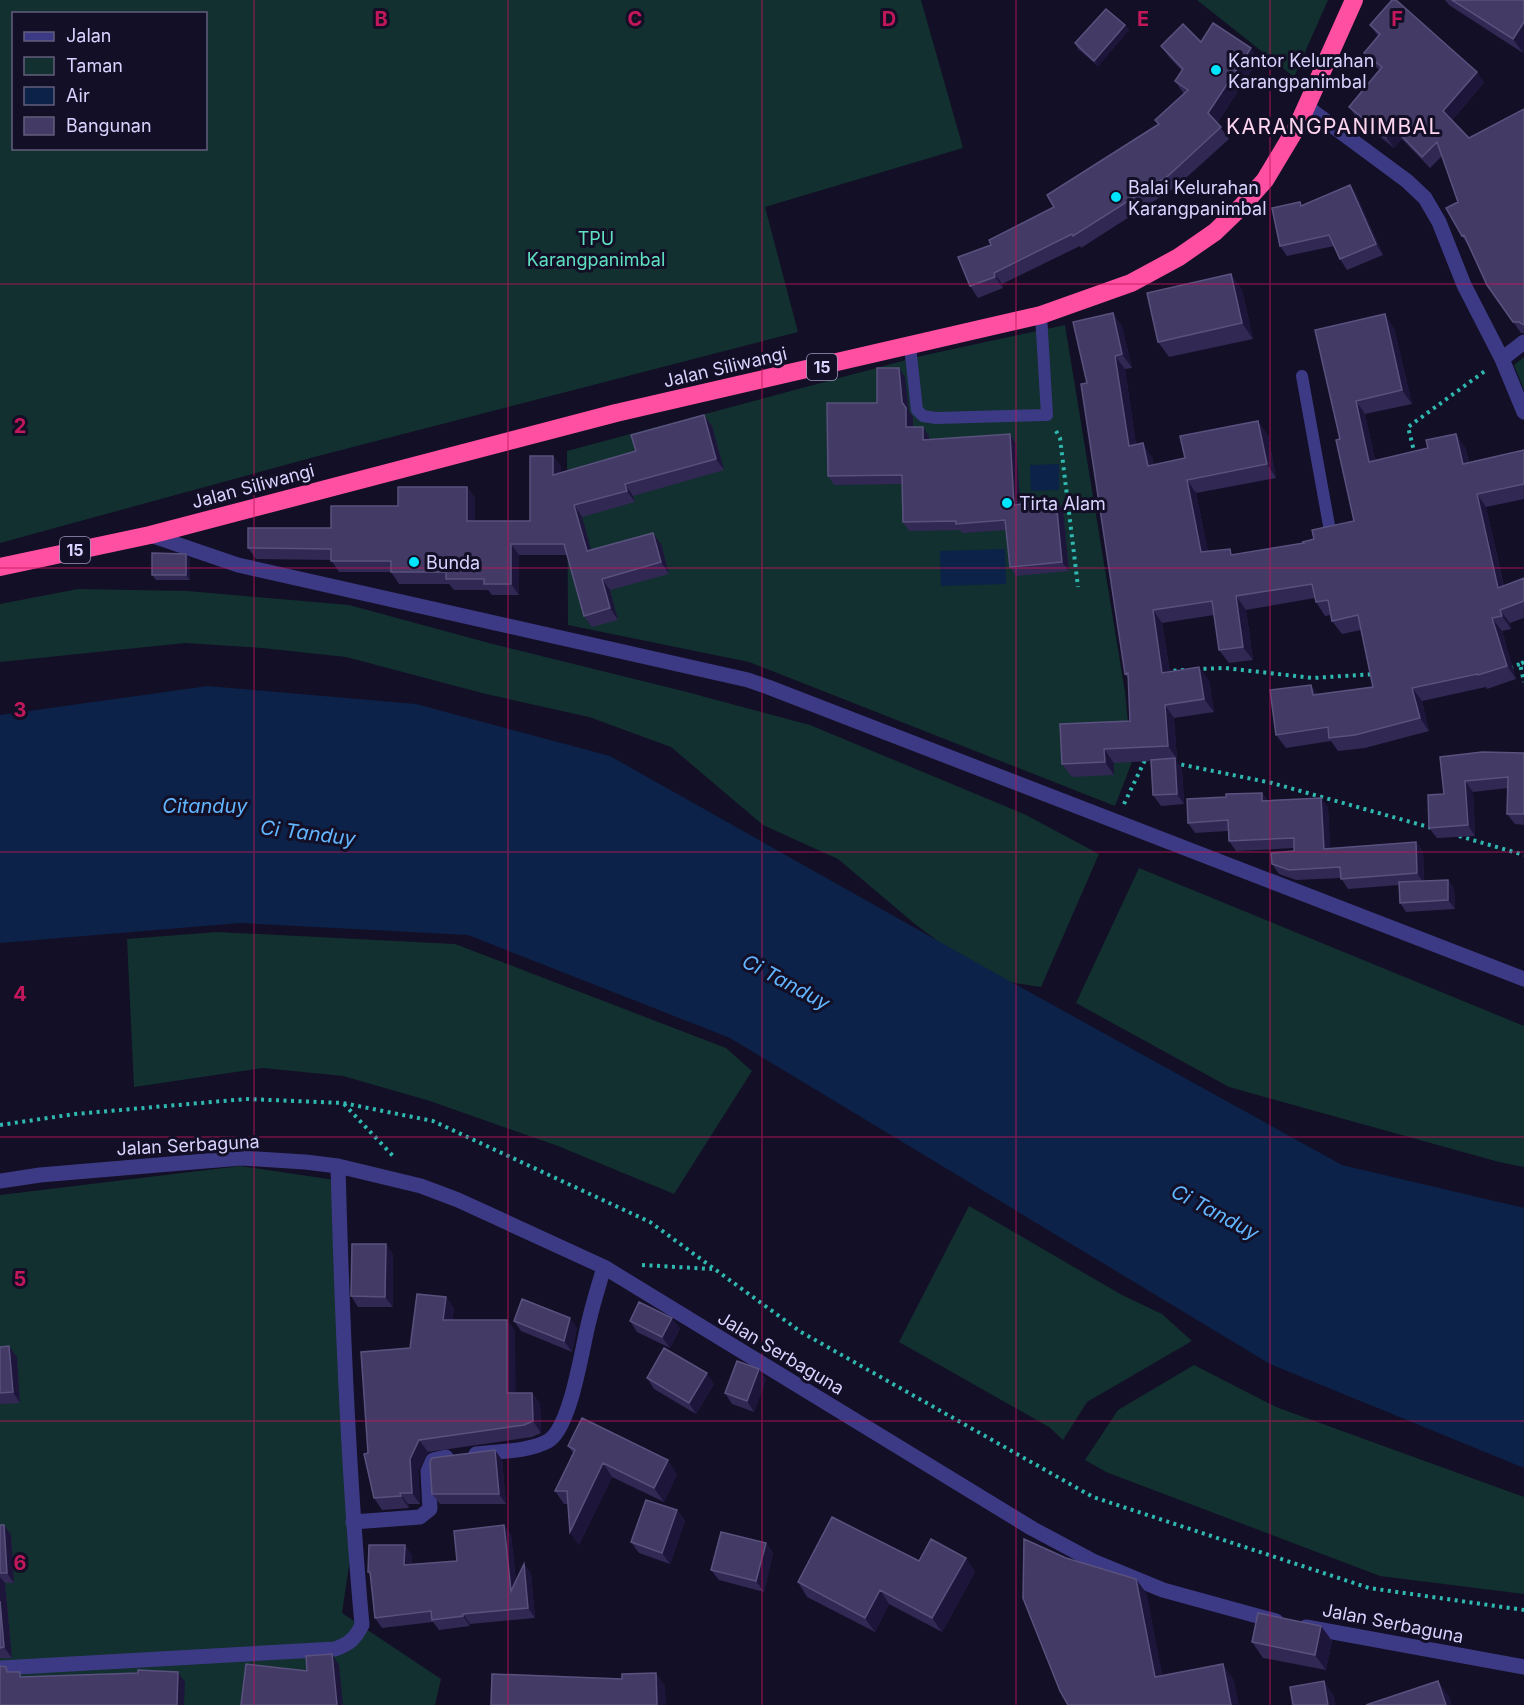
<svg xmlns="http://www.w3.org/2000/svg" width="1524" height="1705" viewBox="0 0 1524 1705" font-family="Inter,sans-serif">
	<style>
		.green { fill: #12302f; fill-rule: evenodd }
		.water { fill: #0c2248 }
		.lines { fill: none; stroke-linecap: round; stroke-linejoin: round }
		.path { stroke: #2fb8b0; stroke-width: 4; stroke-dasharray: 3 4.5; stroke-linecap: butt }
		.lane { stroke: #3d3a85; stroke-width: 12 }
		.street { stroke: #3d3a85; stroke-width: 15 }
		.highway { stroke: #ff4fa3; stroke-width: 18 }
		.wall { fill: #312854 }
		.shaded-wall { fill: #1d163a }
		.building { fill: #433a66; stroke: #5a527e; stroke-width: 1.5 }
		.grid { fill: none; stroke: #c2185b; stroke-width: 1.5; stroke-opacity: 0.55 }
		.poi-dot { fill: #00e5ff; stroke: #130f26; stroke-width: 2 }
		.labels { text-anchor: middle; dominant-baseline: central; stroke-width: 6; stroke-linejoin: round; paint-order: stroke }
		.shield { fill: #130f26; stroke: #9e99be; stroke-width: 1.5 }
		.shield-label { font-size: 16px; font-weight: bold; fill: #d9d4ff }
		.poi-label { font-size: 18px; fill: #d9d4ff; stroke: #130f26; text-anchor: start }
		.park-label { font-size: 18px; fill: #5fe0c0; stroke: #130f26 }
		.street-label { font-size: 18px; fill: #d9d4ff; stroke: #130f26 }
		.water-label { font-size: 20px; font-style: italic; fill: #62b6ff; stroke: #130f26 }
		.quarter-label { font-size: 21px; letter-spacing: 1.5px; fill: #ffd6f0; stroke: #130f26 }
		.grid-label { font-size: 20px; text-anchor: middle; font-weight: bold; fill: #c2185b; stroke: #130f26; stroke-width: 6; stroke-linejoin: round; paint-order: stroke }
	</style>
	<rect width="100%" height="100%" fill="#130f26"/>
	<!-- green -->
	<path class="green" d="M0 0H921L963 148 765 207 798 332 318 456 0 543ZM14 14H206V148H14Z
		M1197 0H1328L1294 77Z
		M1065 325 1125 692 1132 762 1115 806 749 662 568 625 567 451 921 356Z
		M1524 357V390L1514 365Z
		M78 589 188 591 349 605 489 643 683 691 810 725 1024 814 1099 854 1041 987 988 979 915 924 838 859 763 825 671 747 589 717 486 694 346 657 262 648 185 643 0 662V604Z
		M1139 868 1524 1026V1167L1499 1162 1229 1087 1076 1003Z
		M217 932 455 944 726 1048 752 1071 674 1194 558 1146 430 1101 343 1076 263 1068 134 1087 127 939Z
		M240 1166 335 1180 351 1552 342 1613 441 1679 435 1705H0V1195Z
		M969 1206 1122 1295 1162 1314 1192 1341 1087 1402 1063 1440 1049 1427 899 1342Z
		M1194 1365 1276 1407 1524 1497V1594L1380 1576 1106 1472 1085 1460 1118 1410Z"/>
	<!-- water -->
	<path class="water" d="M1059 464V490L1031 491 1030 465Z
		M1005 549 1006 584 941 586 940 551Z
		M208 686 416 704 610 756 995 973 1342 1165 1524 1208V1468L1270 1364 730 1038 468 935 240 923 0 943V715Z"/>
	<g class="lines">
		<!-- path -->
		<path class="path" d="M1056 431 1060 438 1078 587
			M1415 455 1408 427 1485 371
			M1524 662 1520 664 1524 682
			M1510 668 1520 664
			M1196 669 1225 668 1313 678 1374 674
			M1166 671 1186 670
			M1174 763 1272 783 1432 828
			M1124 804 1146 758
			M1459 836 1524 855
			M344 1104 394 1157
			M0 1125 75 1114 246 1099 343 1103 433 1121 650 1222 801 1332 1093 1497 1369 1588 1524 1610
			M642 1265 712 1269"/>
		<!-- lane -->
		<path class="lane" d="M910 346 917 410 923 416 936 418 1047 415 1041 315
			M1302 376 1330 531"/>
		<!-- street -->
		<path class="street" d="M1307 107 1407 181 1425 198 1439 222 1464 285 1502 359 1524 412
			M1502 359 1524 342
			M150 535 238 565 748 680 768 687 1524 979
			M0 1181 40 1175 241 1158 305 1162 338 1166 421 1186 458 1200 604 1267 1033 1529 1095 1562 1163 1590 1276 1621
			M476 1454C498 1451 528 1452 548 1441 571 1428 582 1347 589 1321 593 1303 599 1285 604 1267
			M353 1522 420 1517 430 1509 428 1471 433 1460 446 1457
			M1306 1627 1524 1667
			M0 1668 335 1649C349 1644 355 1639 362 1625 348 1472 342 1319 338 1166"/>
		<!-- highway -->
		<path class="highway" d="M0 567 150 535 616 413 1041 315 1131 283 1179 257 1215 232 1242 206 1265 180 1298 125 1354 0"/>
	</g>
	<!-- wall -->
	<path class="wall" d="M1445 0H1524L1523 53 1449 5Z
		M1125 25 1129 30 1098 66 1078 49 1075 43Z
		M1370 25 1477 72 1484 83 1452 120 1469 138 1524 109V333H1521L1487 285 1470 248 1462 236 1458 202 1442 156 1430 168 1402 139 1394 148 1357 118 1349 107 1380 70 1372 64 1364 53 1378 36Z
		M1201 42 1259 59 1217 123 1229 139 1176 187 1081 248 1080 246 1002 284 1003 288 978 298 970 286 991 245 1054 207 1159 125 1155 120 1184 94 1175 81 1182 71 1169 57 1161 46Z
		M1350 185 1357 196 1383 255 1347 270 1340 259 1334 246 1287 256 1280 246 1303 206Z
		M1231 274 1242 290 1253 339 1169 357 1158 342Z
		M1113 313 1122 327 1132 368 1125 369 1136 445 1152 457 1154 465 1185 458 1268 435 1276 478 1196 493 1208 552 1234 555 1304 543 1314 539 1354 521 1340 439 1315 330 1394 328 1412 404 1365 414 1375 460 1465 447 1469 462 1524 450V499L1486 507 1504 586 1524 578V618L1510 623 1511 629 1502 631 1516 679 1487 689 1486 687 1422 701 1429 731 1365 748 1338 751 1331 741 1286 748 1276 735 1318 694 1373 687 1361 630 1342 634 1332 621 1331 615 1325 616 1316 602 1315 598 1246 610 1253 660 1229 663 1219 650 1214 615 1162 623 1170 672 1199 667 1209 681 1214 712 1174 718 1177 759H1175L1182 769 1184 804 1161 806 1153 795 1151 761 1114 763V775L1072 777 1062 764 1130 721 1128 678 1125 674Z
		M905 377 909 411 913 417V427L929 436V440L1010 434 1016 444 1020 504 1063 509 1069 571 1016 576 1010 567 1006 530 962 533 961 530 909 531 903 522 902 484 834 485 828 476Z
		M712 426 724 470 633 496 635 502 582 517 591 550 661 544 669 574 610 590 618 620 592 627 584 616 567 555H519V595H492L488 590H454L449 584H399L391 572H339L331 560 256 559 248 548 331 528 398 506 467 487 475 498V521H530L553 456 561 467V472L636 451Z
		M186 554 190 559V580H156L152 575Z
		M1524 753V825L1515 824 1507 814 1508 788 1473 792 1475 836 1437 838 1429 828 1444 794 1440 757Z
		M1262 793 1268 801 1321 798 1328 808 1330 848 1416 842 1423 852 1424 881 1448 880 1454 889 1455 909 1406 912 1400 903 1399 885 1348 889 1341 878 1296 880 1279 874 1272 864 1294 851V848L1236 851 1229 841 1228 831 1195 833 1188 823 1226 797Z
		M386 1244 393 1255V1307H358L351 1296Z
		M446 1297 454 1309 452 1320H507L515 1331V1393H532L540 1404 541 1433 532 1437 428 1452 418 1471 420 1504H408L409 1508 382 1510 374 1498 410 1348Z
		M514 1321 577 1328 572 1352 521 1331Z
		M630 1321 680 1328 670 1348 637 1332Z
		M0 1347 17 1357 20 1403 0 1404Z
		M759 1369 766 1380 754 1412 732 1404 725 1393Z
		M647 1378 714 1384 696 1414 654 1389Z
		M568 1446 677 1474 664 1502 612 1477 579 1545 570 1532 568 1504H564L555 1491 573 1453Z
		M502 1460 506 1504H440L432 1494Z
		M677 1510 685 1521 670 1564 639 1553 631 1542Z
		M0 1525H4L11 1535 14 1583H5L12 1658H0Z
		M504 1525 511 1535 516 1581 524 1564 531 1574 535 1618 470 1624V1626L439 1630 433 1622 382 1628 375 1618 371 1577 368 1572 405 1545 412 1556V1564L457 1561Z
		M766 1543 773 1553 764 1592 719 1580 711 1570Z
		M966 1558 975 1572 942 1632 889 1604 875 1632 807 1597 798 1582 919 1561Z
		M1321 1626 1332 1641 1326 1670 1263 1658 1252 1642Z"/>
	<!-- shaded-wall -->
	<path class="shaded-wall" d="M1524 22V51L1523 53 1513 39Z
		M1125 25 1129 30 1098 66 1094 61Z
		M1251 48 1259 59 1216 124 1208 113Z
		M1477 72 1484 83 1450 122 1443 111Z
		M1394 128 1402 139 1394 148 1386 137Z
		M1350 185 1357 196 1383 255 1376 244Z
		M994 273 1002 284 1003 288 995 277Z
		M1231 274 1242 290 1253 339 1242 323Z
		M1113 313 1122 327 1132 368 1122 354Z
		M1385 314 1394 328 1412 404 1402 390Z
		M1115 356 1125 369 1138 460 1129 446Z
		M899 368 905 377 909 411 913 417V437L906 427Z
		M1356 401 1365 414 1378 475 1369 462Z
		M704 415 712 426 724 470 716 459Z
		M1258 421 1268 435 1276 478 1267 464Z
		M923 427 929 436V449L923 440Z
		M1010 434 1016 444 1021 514 1014 505Z
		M1456 434 1465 447 1472 477 1463 464Z
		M1143 443 1152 457 1157 479 1148 466Z
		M553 456 561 467V486L553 475Z
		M1187 480 1196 493 1211 566 1201 552Z
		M625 484 633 496 635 502 627 491Z
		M467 487 475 498V533L467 521Z
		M1477 494 1486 507 1507 601 1498 588Z
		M1056 500 1063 509 1069 571 1062 562Z
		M574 505 582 517 595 563 587 551Z
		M653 533 661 544 669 574 661 562Z
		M511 544 519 555V595L511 584Z
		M186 554 190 559V580L186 575Z
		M602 579 610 590 618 620 610 608Z
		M1236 596 1246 610 1253 660 1243 647Z
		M1153 610 1162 623 1172 686 1162 673Z
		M1500 610 1510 623 1511 629 1502 616Z
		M1492 618 1502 631 1516 679 1507 666Z
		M1199 667 1209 681 1214 712 1204 699Z
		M1311 685 1321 698 1313 695Z
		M1412 688 1422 701 1429 731 1420 718Z
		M1165 705 1174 718 1177 759 1168 746Z
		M1104 749 1114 763V775L1105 762Z
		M1175 758 1182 769 1184 804 1177 794Z
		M1465 781 1473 792 1475 836 1468 825Z
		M1262 793 1269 803 1262 801Z
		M1321 798 1328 808 1331 859 1324 849Z
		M1416 842 1423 852 1424 883 1417 873Z
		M1448 880 1454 889 1455 909 1448 900Z
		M386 1244 393 1255V1307L385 1297Z
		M446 1297 454 1309 451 1332 443 1320Z
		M570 1318 577 1328 572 1352 564 1341Z
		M672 1318 680 1328 670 1348 662 1337Z
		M507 1320 515 1331 516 1405 507 1393Z
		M9 1346 17 1357 20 1403 13 1392Z
		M759 1369 766 1380 754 1412 747 1401Z
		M707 1373 714 1384 696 1414 689 1403Z
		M532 1393 540 1404 541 1433 533 1421Z
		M419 1440 428 1452 418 1471 420 1504 412 1493 410 1459Z
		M495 1450 502 1460 506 1504 499 1494Z
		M668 1460 677 1474 664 1502 654 1488Z
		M603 1463 612 1477 579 1545 570 1532Z
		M400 1493 408 1504 409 1508 401 1496Z
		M677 1510 685 1521 670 1564 662 1553Z
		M4 1525 11 1535 14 1583 7 1573Z
		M504 1525 511 1535 518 1601 511 1591Z
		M766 1543 773 1553 764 1592 756 1581Z
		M405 1545 412 1556V1575L404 1565Z
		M966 1558 975 1572 942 1632 932 1618Z
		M524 1564 531 1574 535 1618 528 1608Z
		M0 1577 5 1583 12 1658 4 1647 0 1601Z
		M1136 1579 1147 1594 1166 1693 1155 1677Z
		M880 1590 889 1604 875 1632 865 1618Z
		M463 1614 470 1624V1626L463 1616Z
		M1321 1626 1332 1641 1326 1670 1315 1655Z
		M332 1654 339 1665 343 1705H337Z
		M1223 1664 1234 1680 1239 1705H1231Z
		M178 1672 185 1682 184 1705H177Z
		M656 1673 665 1686 666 1705H657Z
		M1324 1681 1334 1696 1336 1705H1328Z
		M1438 1681 1449 1696 1452 1705H1446Z"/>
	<!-- building -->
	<path class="building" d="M1392 0H1396L1477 72 1443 111 1469 138 1524 109V325L1519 322H1513L1487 285 1464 235 1462 236 1446 208 1458 202 1437 142 1422 157 1394 128 1386 137 1349 107 1382 67 1364 53 1380 34 1370 25Z
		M1452 0H1524V22L1513 39Z
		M1106 9 1125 25 1094 61 1075 43Z
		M1213 23 1251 48 1208 113 1221 127 1168 176 1073 236 1072 234 994 273 995 277 970 286 958 257 991 245 989 240 1054 207 1047 195 1159 124 1155 120 1188 90 1175 81 1183 69 1161 46 1183 24 1201 42Z
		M1350 185 1376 244 1340 259 1329 235 1280 246 1272 208 1300 202 1301 206Z
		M1231 274 1242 323 1158 342 1147 293Z
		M1113 313 1122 354 1115 356 1129 446 1143 443 1148 466 1185 458 1180 436 1258 421 1267 464 1187 480 1201 552 1230 549 1231 555 1304 543 1303 542 1314 539 1312 530 1354 521 1336 440 1340 439 1315 330 1385 314 1402 390 1356 401 1369 462 1428 448 1426 440 1456 434 1463 464 1524 450V484L1477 494 1498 588 1524 578V601L1500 610 1502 616 1492 618 1507 666 1478 675 1477 674 1412 688 1420 718 1355 735 1329 738 1328 727 1276 735 1270 690 1311 685 1313 695 1373 687 1358 615 1332 621 1328 600 1316 602 1312 584 1236 596 1243 647 1219 650 1212 601 1153 610 1162 673 1199 667 1204 699 1165 705 1168 746 1104 749 1105 762 1062 764 1060 724 1130 721 1128 673 1125 674 1081 384 1087 383 1073 322Z
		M877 368H899L902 402 906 408V427H923V440L1010 434 1014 505 1056 500 1062 562 1010 567 1005 520 956 524V521L903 522 902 475 828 476 827 403H877Z
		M704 415 716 459 625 484 627 491 574 505 587 551 653 533 661 562 602 579 610 608 584 616 564 544H511V584H484V579H446V572H391V561H331V549L248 548V528H331V506H398V487H467V521H530V456H553V475L636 451 631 435Z
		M152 553 186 554V575H152Z
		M1482 752 1524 753V814H1507L1508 777 1465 781 1468 825 1429 828 1428 795 1444 794 1440 757Z
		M1175 758 1177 794 1153 795 1151 760Z
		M1262 793V801L1321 798 1324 849 1416 842 1417 873 1341 879 1340 867 1289 870 1272 864 1271 853 1294 851V838L1229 841 1228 820 1188 823 1187 799 1226 797V794Z
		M1448 880V900L1400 903 1399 882Z
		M352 1244H386L385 1297 351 1296Z
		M417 1294 446 1297 443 1320H507V1393H532L533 1421 524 1425 419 1440 410 1459 412 1493H400L401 1496 374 1498 364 1454 368 1453 361 1352 410 1348Z
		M522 1299 570 1318 564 1341 514 1321Z
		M639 1302 672 1318 662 1337 630 1321Z
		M9 1346 13 1392 0 1393V1347Z
		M664 1348 707 1373 689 1403 647 1378Z
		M737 1361 759 1369 747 1401 725 1393Z
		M582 1418 668 1460 654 1488 603 1463 570 1532 567 1491H555L575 1450 568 1446Z
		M495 1450 499 1494H432L430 1462 432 1458Z
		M646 1500 677 1510 662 1553 631 1542Z
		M832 1517 919 1561 931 1539 966 1558 932 1618 880 1590 865 1618 798 1582Z
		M0 1525H4L7 1573H0Z
		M504 1525 511 1591 524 1564 528 1608 463 1614V1616L432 1620 431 1611 375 1618 370 1572H368L369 1545H405L404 1565 457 1561 454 1531Z
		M721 1532 766 1543 756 1581 711 1570Z
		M1024 1539 1066 1558 1136 1579 1155 1677 1223 1664 1231 1705H1068L1060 1691 1023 1598Z
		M0 1601 4 1647 0 1648Z
		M1258 1613 1321 1626 1315 1655 1252 1642Z
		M332 1654 337 1705H241L246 1664 307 1671 306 1656Z
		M0 1666 6 1667 7 1672H20V1677L138 1673V1670L178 1672 177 1705H0Z
		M656 1673 657 1705H491L492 1674 622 1679V1674Z
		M1324 1681 1328 1705H1293L1290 1687Z
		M1438 1681 1446 1705H1366Z"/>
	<!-- grid -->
	<path class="grid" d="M254 0V1705M508 0V1705M762 0V1705M1016 0V1705M1270 0V1705M0 284H1524M0 568H1524M0 852H1524M0 1137H1524M0 1421H1524"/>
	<!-- markers -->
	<g class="poi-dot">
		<circle cx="1216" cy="70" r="6"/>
		<circle cx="1116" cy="197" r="6"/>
		<circle cx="1007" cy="503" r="6"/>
		<circle cx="414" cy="562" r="6"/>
	</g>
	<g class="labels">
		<!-- shield labels -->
		<g class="shield">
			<rect x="807" y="354" width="30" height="26" rx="4.5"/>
			<rect x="60" y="537" width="30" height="26" rx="4.5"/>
		</g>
		<g class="shield-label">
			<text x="822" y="367">15</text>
			<text x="75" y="550">15</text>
		</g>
		<!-- poi labels -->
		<g class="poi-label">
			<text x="1228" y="60">Kantor Kelurahan<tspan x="1228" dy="21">Karangpanimbal</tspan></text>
			<text x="1128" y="187">Balai Kelurahan<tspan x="1128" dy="21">Karangpanimbal</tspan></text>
			<text x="1019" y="503">Tirta Alam</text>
			<text x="426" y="562">Bunda</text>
		</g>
		<!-- park labels -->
		<g class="park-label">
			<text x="596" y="238">TPU<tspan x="596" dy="21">Karangpanimbal</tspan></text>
		</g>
		<!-- street labels -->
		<g class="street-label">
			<text transform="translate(725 367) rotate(-13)">Jalan Siliwangi</text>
			<text transform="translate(253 486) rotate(-15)">Jalan Siliwangi</text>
			<text transform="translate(188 1145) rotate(-3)">Jalan Serbaguna</text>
			<text transform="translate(781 1353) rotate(31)">Jalan Serbaguna</text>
			<text transform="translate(1393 1623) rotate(11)">Jalan Serbaguna</text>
		</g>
		<!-- water labels -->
		<g class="water-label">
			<text x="205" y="806">Citanduy</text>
			<text transform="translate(308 833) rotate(7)">Ci Tanduy</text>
			<text transform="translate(786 982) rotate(28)">Ci Tanduy</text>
			<text transform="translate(1215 1212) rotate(28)">Ci Tanduy</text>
		</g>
		<!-- quarter labels -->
		<g class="quarter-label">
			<text x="1334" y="126">KARANGPANIMBAL</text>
		</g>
	</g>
	<g class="grid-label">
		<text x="381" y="26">B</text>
		<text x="635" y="26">C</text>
		<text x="889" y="26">D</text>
		<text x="1143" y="26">E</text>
		<text x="1397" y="26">F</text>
		<text x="20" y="433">2</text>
		<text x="20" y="717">3</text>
		<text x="20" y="1001">4</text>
		<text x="20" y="1286">5</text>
		<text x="20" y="1570">6</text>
	</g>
	<!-- legend -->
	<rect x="12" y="12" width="195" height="138" fill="#130f26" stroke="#625e7d" stroke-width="1.5"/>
	<rect x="24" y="32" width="30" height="9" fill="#3d3a85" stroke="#625e7d" stroke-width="1.5"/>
	<text x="66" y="42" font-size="18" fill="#d9d4ff">Jalan</text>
	<rect x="24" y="57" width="30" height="18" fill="#12302f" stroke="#625e7d" stroke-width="1.5"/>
	<text x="66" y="72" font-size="18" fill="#d9d4ff">Taman</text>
	<rect x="24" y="87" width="30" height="18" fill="#0c2248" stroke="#625e7d" stroke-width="1.5"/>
	<text x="66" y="102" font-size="18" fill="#d9d4ff">Air</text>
	<rect x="24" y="117" width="30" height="18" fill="#433a66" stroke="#625e7d" stroke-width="1.5"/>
	<text x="66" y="132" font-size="18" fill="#d9d4ff">Bangunan</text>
</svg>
